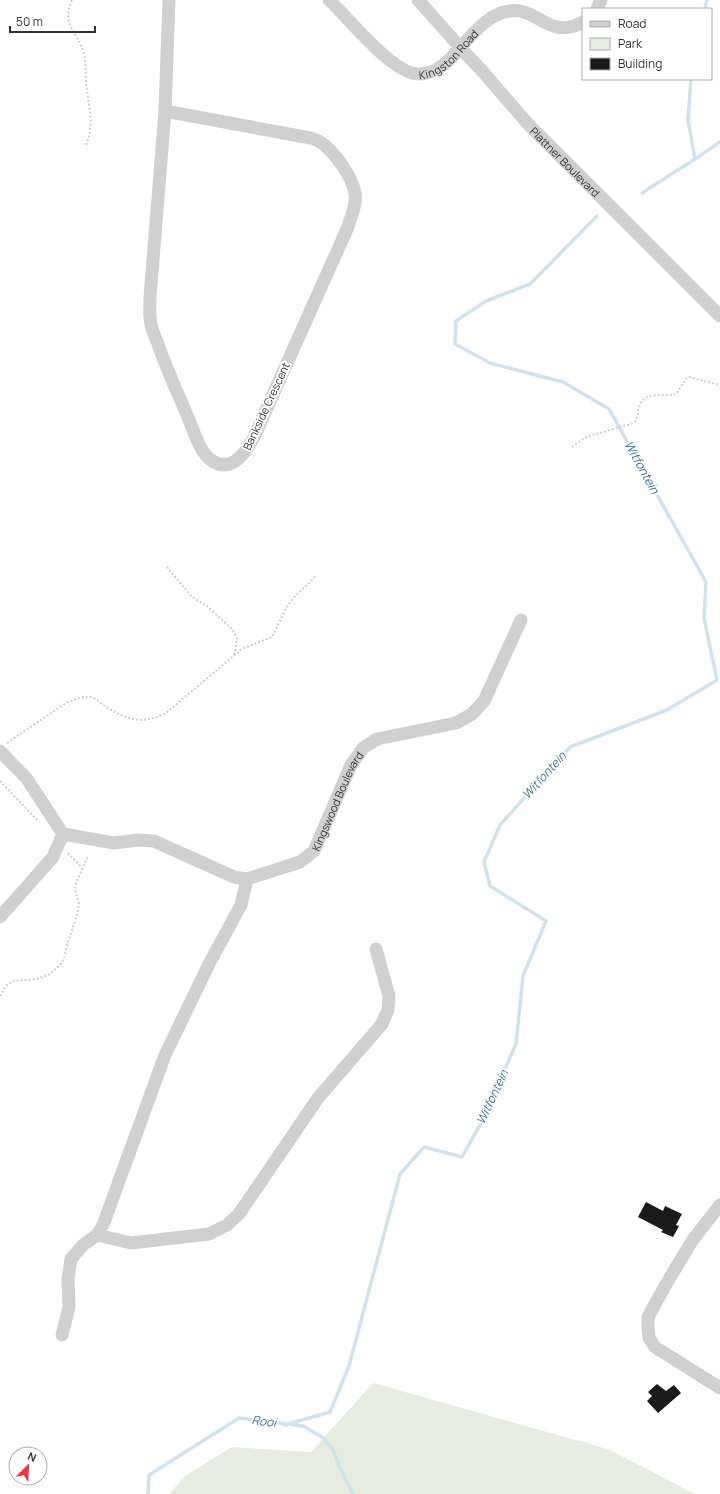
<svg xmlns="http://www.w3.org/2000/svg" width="720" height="1494" viewBox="0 0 720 1494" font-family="Manrope,sans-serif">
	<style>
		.green { fill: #e6ecdf }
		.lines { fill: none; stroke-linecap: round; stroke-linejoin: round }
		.stream { stroke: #cfe2ee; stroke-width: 3.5 }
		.building { fill: #1a1a1a }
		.path { stroke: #cdcdcd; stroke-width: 2; stroke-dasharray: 2 2; stroke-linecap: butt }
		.minor { stroke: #d0d0d0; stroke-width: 13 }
		.minor-bridge { stroke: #d0d0d0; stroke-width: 13 }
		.labels { text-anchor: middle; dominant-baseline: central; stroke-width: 4; stroke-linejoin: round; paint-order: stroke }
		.street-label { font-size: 11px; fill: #333; stroke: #fff }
		.water-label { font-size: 12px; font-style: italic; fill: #3f7597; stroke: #fff }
	</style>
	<rect width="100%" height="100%" fill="#fff"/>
	<!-- green -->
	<path class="green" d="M373 1383 608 1449 695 1494H169L185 1476 232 1447 311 1452Z"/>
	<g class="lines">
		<!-- stream -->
		<path class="stream" d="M705 9 707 0
			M691 79 688 120 695 159
			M642 193 695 159 720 142
			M285 1425 330 1412 349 1366 400 1174 424 1147 462 1157 481 1123 516 1044 523 976 546 921 490 886 484 862 500 825 570 747 667 710 717 680 704 618 706 582 609 409 563 382 490 363 455 344 456 321 486 301 530 284 597 216
			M148 1494 149 1475 239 1418 303 1426 322 1437 333 1450 340 1468 353 1494"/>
	</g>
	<!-- building -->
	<path class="building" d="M646 1202 663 1211 665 1206 682 1214 676 1225 679 1226 673 1237 661 1232 663 1230 638 1217Z
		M657 1384 666 1391 674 1385 681 1393 658 1413 647 1401 652 1396 648 1392Z"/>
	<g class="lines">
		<!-- path -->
		<path class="path" d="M72 0C61 25 77 31 83 51 87 61 85 71 86 82 88 103 95 125 86 145
			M572 447 586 437 634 423C639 417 637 411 640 405 644 391 665 397 676 394L686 379 689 377 720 385
			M167 567 192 597 207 606 233 630 237 638 236 648 234 655
			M7 743 66 703C74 700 81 696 90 697 97 698 102 705 108 708 129 721 144 724 166 713L242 649 272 637C279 625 283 611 292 600 299 591 309 585 316 575
			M0 781 39 822
			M68 853 82 868
			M0 996 6 986 13 981 37 979 50 974 61 964 64 958 68 942 77 915 79 904 75 890 76 883 88 856"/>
		<!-- minor -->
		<g class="minor">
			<path id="s1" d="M329 0C348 17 393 75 419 74 425 74 432 72 437 69 449 63 458 50 467 40 478 28 492 13 509 11 537 6 549 41 583 22"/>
			<path d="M418 0 451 37"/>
			<path d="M597 9 601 0"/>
			<path id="s2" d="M467 55 483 72 529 125 720 316"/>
			<path d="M165 111 305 137C310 138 316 139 320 142 334 151 352 176 355 193 357 204 351 216 348 227L254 437C246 452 231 475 211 460 199 452 193 428 187 415 177 391 166 368 158 344 156 338 152 331 151 324 149 315 150 306 150 297L165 111 169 0"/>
			<path id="s3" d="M0 751 27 779 63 834 114 843 138 840 154 841 234 877 247 879 300 862 314 851 351 765 363 748 377 739 456 723 472 714 484 701 521 620"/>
			<path d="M0 917 53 857 63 834"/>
			<path d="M720 1205 692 1241 665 1286 648 1317V1328L649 1338 655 1347 720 1388"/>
			<path d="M97 1235 131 1243 209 1234 227 1225 239 1214 318 1098 382 1024 388 1010 389 996 376 949"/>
			<path d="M62 1335 69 1307 68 1278 71 1259 83 1245 97 1235 103 1225 165 1055 210 962 241 905 247 879"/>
		</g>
		<!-- minor-bridge -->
		<path class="minor-bridge" d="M451 37 467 55"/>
	</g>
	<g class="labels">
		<!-- street labels -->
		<g class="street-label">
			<text stroke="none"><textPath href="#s1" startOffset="155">Kingston Road</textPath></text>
			<text stroke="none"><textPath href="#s2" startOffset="145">Plattner Boulevard</textPath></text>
			<text transform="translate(266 406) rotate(-65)">Bankside Crescent</text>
			<text stroke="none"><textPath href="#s3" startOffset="426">Kingswood Boulevard</textPath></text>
		</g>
		<!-- water labels -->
		<g class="water-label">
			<text transform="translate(642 467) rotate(61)">Witfontein</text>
			<text transform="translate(544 775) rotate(-48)">Witfontein</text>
			<text transform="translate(492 1097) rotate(-65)">Witfontein</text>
			<text transform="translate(264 1421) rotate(7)">Rooi</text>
		</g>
	</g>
	<!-- legend -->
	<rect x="582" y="8" width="130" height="72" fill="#ffffff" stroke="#adadad"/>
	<rect x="590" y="21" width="20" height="6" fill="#d0d0d0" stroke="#adadad"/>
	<text x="618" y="28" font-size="12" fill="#333333">Road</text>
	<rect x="590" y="38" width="20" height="12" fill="#e6ecdf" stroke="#adadad"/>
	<text x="618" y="48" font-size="12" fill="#333333">Park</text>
	<rect x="590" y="58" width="20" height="12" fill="#1a1a1a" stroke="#adadad"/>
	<text x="618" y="68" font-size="12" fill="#333333">Building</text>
	<!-- north arrow -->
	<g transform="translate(28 1466) rotate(24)"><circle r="19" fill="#ffffff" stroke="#adadad"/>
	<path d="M0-3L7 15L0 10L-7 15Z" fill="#e63946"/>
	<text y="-6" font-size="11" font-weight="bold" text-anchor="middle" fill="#333333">N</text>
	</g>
	<!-- scale -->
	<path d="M10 26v6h85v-6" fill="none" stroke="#333333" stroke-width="2"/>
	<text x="16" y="26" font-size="12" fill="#333333" stroke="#ffffff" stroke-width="3" paint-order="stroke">50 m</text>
</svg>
